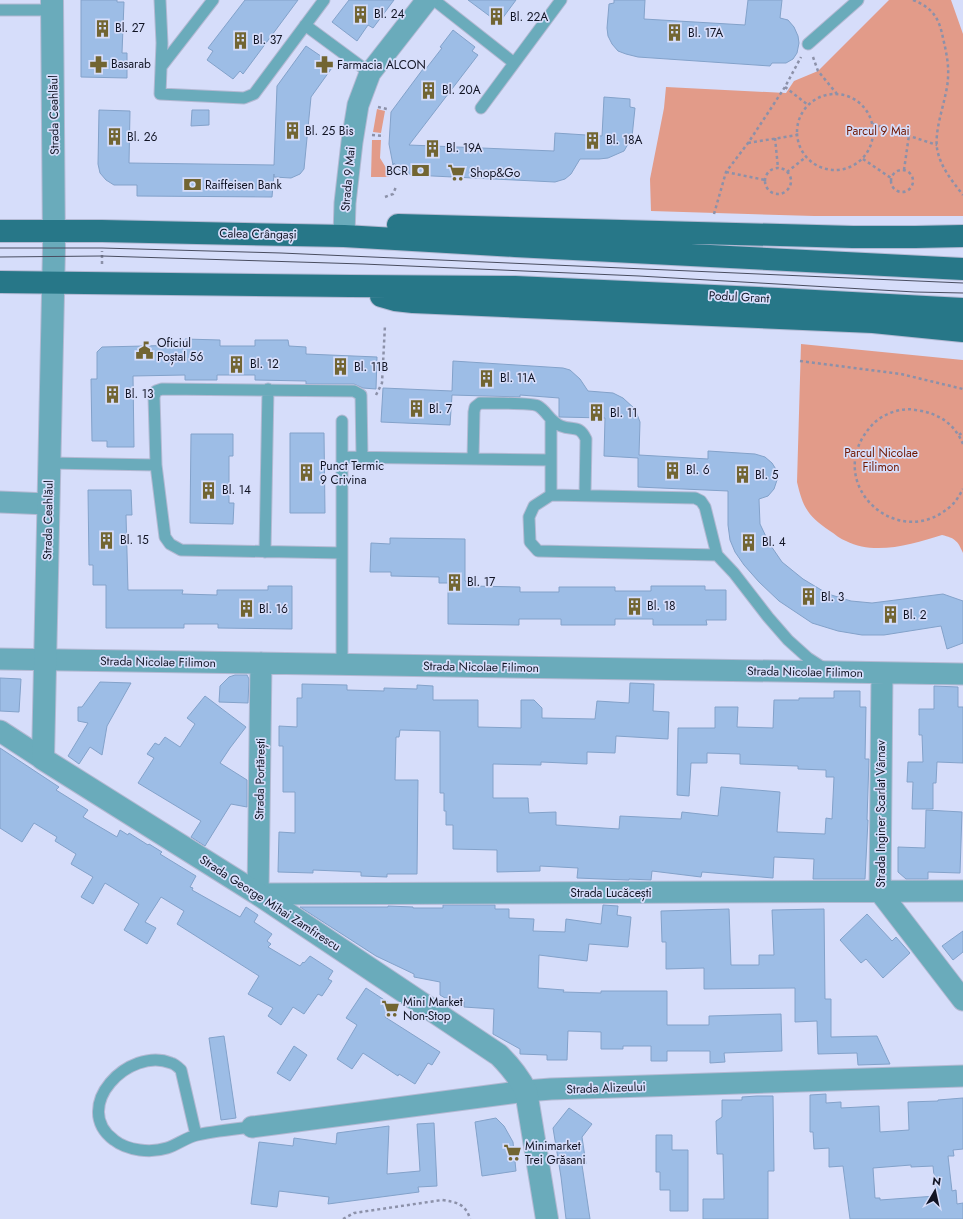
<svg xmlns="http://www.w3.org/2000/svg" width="963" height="1219" viewBox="0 0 963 1219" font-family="Jost,sans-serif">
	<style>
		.green { fill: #e29b89 }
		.building { fill: #9dbde6; stroke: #83a2ca; fill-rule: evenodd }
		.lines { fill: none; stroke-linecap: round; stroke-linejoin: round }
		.service-casing { stroke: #b3b9d3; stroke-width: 13 }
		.minor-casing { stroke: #b3b9d3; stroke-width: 23 }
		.tertiary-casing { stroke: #b3b9d3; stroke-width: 24 }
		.primary-casing { stroke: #b3b9d3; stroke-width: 24 }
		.path { stroke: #8c91a9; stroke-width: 2.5; stroke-dasharray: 3 3; stroke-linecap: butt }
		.service { stroke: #6aabbb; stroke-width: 11 }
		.minor { stroke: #6aabbb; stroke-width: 21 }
		.tertiary { stroke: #6aabbb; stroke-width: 22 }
		.primary { stroke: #277788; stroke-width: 22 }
		.tram { stroke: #494d60; stroke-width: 1 }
		.labels { text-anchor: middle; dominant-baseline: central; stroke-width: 3.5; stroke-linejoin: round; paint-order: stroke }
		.poi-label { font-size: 12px; fill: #111424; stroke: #d6ddfa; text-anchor: start }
		.street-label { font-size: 12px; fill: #111424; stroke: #d6ddfa }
		.park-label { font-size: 12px; fill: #701700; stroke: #d6ddfa }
	</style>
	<rect width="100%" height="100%" fill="#d6ddfa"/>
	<!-- green -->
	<path class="green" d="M889 0H951L963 34V216H814L651 211 650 179 664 108 666 87 786 93 794 81 818 71Z
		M377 109 385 111 381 133 373 132Z
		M372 140H381L380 158 388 171 389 177H371Z
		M801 344 963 360V553C958 541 955 538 942 535 913 544 875 556 846 541 840 539 835 534 830 531 808 516 803 508 797 482Z"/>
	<!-- building -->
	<path class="building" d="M81 0H117V2H124L122 53H127V78L81 77Z
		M245 0H298L243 74 240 71 233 79 207 60 213 51 208 48Z
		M349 0H394L373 28 368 25 357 41 332 22Z
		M468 0H516L499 23Z
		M614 0H645L644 19 745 25 748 0H782L780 18 788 20 794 27 798 36 799 43 797 53 793 59 786 63H772L770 66 638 57 626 54 618 51 612 44 608 36 607 28 609 4 614 3Z
		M453 30 475 47 472 51 478 55 409 145 554 151 555 133 602 136 604 97 630 99V107L635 108 632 137 624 151 608 158 599 159H580L571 174 565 179 555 182 412 175 399 170 394 163 393 165 389 144 391 112 423 69 425 70 442 48 440 47Z
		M306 46 334 65 311 97 304 169 300 174 291 178 274 177V174L272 197 137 196V185H114L106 180 100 173 98 164 99 110 130 111 129 163 274 165 277 86Z
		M192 110H209V125L191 126Z
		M185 339 220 340V346H255V340H288L289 346 306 347V354L377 357 376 389 363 388 354 384H306V381L255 380V375H217V380H185V375L133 376 134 447H107V441H92L91 379H97V352L102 347 186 345Z
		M453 361 563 368 570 370 580 379 588 391 613 393 623 398 635 409 640 422 639 455 708 459V451L755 454 765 457 772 463 777 471V480L774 489 768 496 759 499 760 524 769 543 782 562 803 579 828 594 851 601 872 603 943 594 963 601V643L947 649 941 626 884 635H862L838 631 812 623 779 601 759 582 744 565 735 552 730 540 728 525V491L638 487V458L604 456 605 418 559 417V398L520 395V397L452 395 450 425 381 422 383 388 452 391Z
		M290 433H324L325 513H290Z
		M191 434H233V456H229V503H234L233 524 190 523Z
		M88 490H131L132 515H126L128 590H183L182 594 217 595V590H268V586H292V629L218 628V624H184V628H106V585H93V565H89Z
		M390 538 465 539V581L472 582V586L520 587V592H559V587H615V591H651V586H705V590H726V620H706L707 625H653V619H615V625H561V619H519V625L448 624V583H439V577L391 576V572H370L371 543 390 544Z
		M235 675H247L249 679 248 703 219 702 220 686 229 677Z
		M0 678 21 679 19 712 0 711Z
		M100 682 131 683 107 726 102 755 90 747 79 764 68 756 88 723 78 721V707H82Z
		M630 683 654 684 653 711 669 712 668 739 616 736 615 753 587 752V764L541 762V765L493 764V798H528L529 813 556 812V825L619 829 620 816 681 819 682 812 718 816 721 787 780 792 777 832 825 834 826 818 832 819 834 777H826V770L798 769V766L740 764V754L707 753V763H691L689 796 677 795 678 728H715V707H738L737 727 773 728 774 700H799V698H834V691H860V707H866L865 759H869L867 820H868L865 879H813L814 859 774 857 773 878 702 872 701 877 652 871 651 880 629 879V880H627L577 878 578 868 540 866V871L497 872V850L453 849V825H446V811H444V793H440V731L400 730 399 737H396L395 780H418L417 874H387V877L361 876V872L313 870V873L278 872 279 832 295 833V792H283V746H279V726L297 727V698H302V684L347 685V690L384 691V688L417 689V685L433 686V700H478V727L521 728V700H534L542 708V718L595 719 597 701 629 703Z
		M934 686 958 687V707H963V763L937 762 936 783H933V809H912L913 782H907L908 762H923L922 735H919V709H934Z
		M205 696 246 727 230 748 220 763 247 780V807L231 804 205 846 191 837 201 821 138 783 154 758 147 754 155 743 159 745 165 737 180 747 195 724 187 718Z
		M0 748 59 787 56 790 88 810 83 817 117 837 120 830 128 835 129 833 148 845 149 844 162 852 160 854 196 876 190 887 193 888 192 890 240 917 246 907 258 915 254 922 272 934 267 941 271 944 268 947 300 966 303 962 304 963 310 956 333 971 328 979 332 981 322 996 318 994 304 1014 293 1007 281 1025 268 1016 273 1008 248 994 259 976 177 924 184 911 161 897 145 922 156 928 147 944 124 930 139 904 105 883 93 904 81 897 93 877 71 864 76 854 55 841 57 837 34 823 22 842 0 828Z
		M926 810 962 812 960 873 928 872V879H906L898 872V847L925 848Z
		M443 905H495V909H509V918L534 919 533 931 565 932 566 919 601 924 603 905 618 906 617 915 631 917 628 947 589 944 587 961 539 955 538 988 564 990 563 992 601 993V991H667V1025H709V1016L781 1014 782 1051 724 1053 725 1062 710 1063V1051H667V1061H651V1046H623V1049H601V1032L568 1031 567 1060H547V1055L520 1054V1049L493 1034 494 1009 464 1007V999L445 998 440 995V982L414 977V974L376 956 300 907H388V906L413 907V908H443Z
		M729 909 731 965H759V955H774L772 910 824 909 825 999H831V1037L877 1036 890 1064 858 1065 857 1053 818 1054 817 1021 795 1022V988L704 989V968L666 969V942H662L661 911Z
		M867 914 892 941 896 937 910 953 883 978 866 959 861 963 840 940Z
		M963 931V952L953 960 942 946Z
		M366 988 392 1005 385 1017 440 1052 432 1065 428 1063 415 1084 399 1074 398 1076 363 1053 352 1069 337 1059 357 1025 346 1018Z
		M224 1036 236 1118 221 1120 209 1038Z
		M294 1046 307 1055 290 1081 277 1073Z
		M826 1094V1103L841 1102V1108L879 1106 880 1132 909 1130 908 1102 938 1101V1100L963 1098V1149L953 1150 954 1156H948L952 1191 956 1190 957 1204 963 1203V1219H850L843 1166 829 1167V1148L814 1149 813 1132H810V1095ZM911 1165V1167L933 1166 936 1196 880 1200V1198H875L873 1168Z
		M757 1096H773L774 1171H768V1219H703V1199H724L723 1154H717L716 1121 722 1117V1100H742V1097Z
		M569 1108 592 1124 582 1137 586 1164 582 1165 590 1219H566L561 1177 553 1128Z
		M496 1118 504 1126 513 1142 516 1171 482 1176 475 1122Z
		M434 1123 437 1186 418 1187 419 1192 328 1204 329 1197 279 1191 277 1207 251 1204 259 1142 293 1146 294 1138 336 1144 337 1133 389 1126 387 1174 420 1171 417 1124Z
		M656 1135H672V1150H688V1211H670V1190H660V1172H656Z"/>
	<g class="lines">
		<defs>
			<path id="service" d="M160 0 162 43 160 94 244 98 254 94 324 0
				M434 0 514 63
				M0 10H53
				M305 25 370 73
				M808 44 858 0
				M161 67 213 0
				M481 108 561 0
				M551 420V460
				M342 421V665
				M342 457 551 460V495
				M473 459 474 412 475 407 480 403C489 403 533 403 538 406 547 411 549 421 561 426 573 431 579 424 586 439L585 495
				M49 463 156 465
				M265 552 268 389
				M342 553 181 550 170 544 165 537 156 465 154 397 156 391 162 389 354 391 361 395 362 457
				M717 555 538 551 530 542 529 517 534 506 551 495 695 498 701 501 705 507 717 555 734 573 768 617 788 640 808 658 825 669
				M196 1135 181 1070C178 1067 175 1064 171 1063 129 1046 70 1107 114 1140 128 1151 151 1153 167 1148 177 1145 187 1137 197 1135 215 1131 234 1129 252 1127"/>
			<path id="minor" d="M344 236 345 203 352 142 358 105 370 73 427 0
				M0 502 48 504
				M0 659 963 674
				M261 663 258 894 963 891
				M882 673 880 892 963 1000
				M0 731 43 759
				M252 1127 526 1091 551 1089 963 1076"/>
			<path id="tertiary" d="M52 0 54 248 43 759 258 894 499 1055C510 1066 519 1077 526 1091L547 1219"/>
			<path id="primary" d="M398 225 853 237H915L963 236
				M0 231H102L344 236 515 246 963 269
				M0 282 350 286 515 287 778 299 963 309
				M381 296 395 300 413 302 873 322 963 331"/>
		</defs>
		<!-- service casing -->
		<use href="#service" class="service-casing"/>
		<!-- minor casing -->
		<use href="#minor" class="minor-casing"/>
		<!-- tertiary casing -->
		<use href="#tertiary" class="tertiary-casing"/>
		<!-- primary casing -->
		<use href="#primary" class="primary-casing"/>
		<!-- path -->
		<path class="path" d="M913 0C933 8 939 18 943 38 946 51 949 64 948 78 947 100 932 132 938 153 942 169 953 182 963 195
			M813 57 818 71 837 94
			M785 87 808 105
			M797 132a38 38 0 1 1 76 0a38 38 0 1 1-76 0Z
			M378 107 387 109
			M873 124 937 145
			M372 135 384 136
			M775 138 778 168
			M748 143 797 135
			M863 159 891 178
			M765 181a13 13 0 1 1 26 0a13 13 0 1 1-26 0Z
			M891 181a11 11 0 1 1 22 0a11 11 0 1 1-22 0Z
			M904 170 909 135
			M726 172 765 180
			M787 172 806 157
			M385 197 393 194 396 187
			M714 214 726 172 748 143 785 87 801 57
			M102 264V251
			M800 361 901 374 963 389
			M376 395 382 383 385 325
			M959 435 963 432
			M963 444C954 423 938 413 916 410 901 407 882 414 872 425 819 483 900 556 953 504 957 500 960 494 963 489
			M343 1219 354 1213 442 1200C456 1202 466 1204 470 1219"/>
		<!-- service -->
		<use href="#service" class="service"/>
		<!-- minor -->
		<use href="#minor" class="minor"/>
		<!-- tertiary -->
		<use href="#tertiary" class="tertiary"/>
		<!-- primary -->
		<use href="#primary" class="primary"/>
		<!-- tram -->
		<path class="tram" d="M0 248H102L281 253 963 283
			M0 257 102 256 363 264 639 276 915 292 963 293"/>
	</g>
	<!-- icons -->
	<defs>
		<symbol id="building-bare" viewBox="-9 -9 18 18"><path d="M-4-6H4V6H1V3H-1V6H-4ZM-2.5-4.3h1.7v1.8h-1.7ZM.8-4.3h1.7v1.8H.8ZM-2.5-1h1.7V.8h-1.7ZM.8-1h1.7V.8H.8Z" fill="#726532" stroke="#d6ddfa" stroke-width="2.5" paint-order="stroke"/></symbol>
		<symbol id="pharmacy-bare" viewBox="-9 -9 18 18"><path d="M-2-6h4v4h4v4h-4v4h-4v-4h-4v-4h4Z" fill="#726532" stroke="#d6ddfa" stroke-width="2.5" paint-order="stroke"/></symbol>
		<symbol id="bank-bare" viewBox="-9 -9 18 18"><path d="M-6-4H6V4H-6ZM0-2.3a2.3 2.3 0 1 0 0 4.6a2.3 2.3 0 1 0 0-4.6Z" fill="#726532" stroke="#d6ddfa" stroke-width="2.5" paint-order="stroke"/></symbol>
		<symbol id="supermarket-bare" viewBox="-9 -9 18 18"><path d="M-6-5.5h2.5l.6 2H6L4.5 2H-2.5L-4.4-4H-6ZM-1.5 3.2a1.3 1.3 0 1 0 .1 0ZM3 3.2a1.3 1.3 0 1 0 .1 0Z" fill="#726532" stroke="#d6ddfa" stroke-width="2.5" paint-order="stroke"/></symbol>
		<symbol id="civic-bare" viewBox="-9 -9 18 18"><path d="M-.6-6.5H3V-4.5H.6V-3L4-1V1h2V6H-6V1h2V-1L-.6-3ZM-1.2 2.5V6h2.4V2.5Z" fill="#726532" stroke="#d6ddfa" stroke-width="2.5" paint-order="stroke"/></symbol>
	</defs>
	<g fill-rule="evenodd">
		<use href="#building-bare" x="348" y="2" width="25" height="25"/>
		<use href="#building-bare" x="484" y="4" width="25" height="25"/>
		<use href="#building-bare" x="90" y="16" width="25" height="25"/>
		<use href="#building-bare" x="662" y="20" width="25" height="25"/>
		<use href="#building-bare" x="228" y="28" width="25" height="25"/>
		<use href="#pharmacy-bare" x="86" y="52" width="25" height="25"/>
		<use href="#pharmacy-bare" x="312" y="52" width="25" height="25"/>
		<use href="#building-bare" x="416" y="78" width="25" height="25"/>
		<use href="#building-bare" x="280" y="118" width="25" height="25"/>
		<use href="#building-bare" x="102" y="124" width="25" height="25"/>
		<use href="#building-bare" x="580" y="128" width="25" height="25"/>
		<use href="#building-bare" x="420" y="136" width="25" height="25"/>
		<use href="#bank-bare" x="408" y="158" width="25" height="25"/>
		<use href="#supermarket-bare" x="444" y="160" width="25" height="25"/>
		<use href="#bank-bare" x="180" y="172" width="25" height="25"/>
		<use href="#civic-bare" x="132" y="338" width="25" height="25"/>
		<use href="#building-bare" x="224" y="352" width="25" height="25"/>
		<use href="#building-bare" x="328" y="354" width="25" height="25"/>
		<use href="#building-bare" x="474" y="366" width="25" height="25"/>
		<use href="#building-bare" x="100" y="382" width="25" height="25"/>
		<use href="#building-bare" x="404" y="396" width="25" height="25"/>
		<use href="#building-bare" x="584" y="400" width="25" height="25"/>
		<use href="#building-bare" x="660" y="458" width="25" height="25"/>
		<use href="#building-bare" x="294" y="460" width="25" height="25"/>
		<use href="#building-bare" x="730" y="462" width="25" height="25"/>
		<use href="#building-bare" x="196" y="478" width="25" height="25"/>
		<use href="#building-bare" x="94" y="528" width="25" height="25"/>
		<use href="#building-bare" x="736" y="530" width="25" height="25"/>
		<use href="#building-bare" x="442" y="570" width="25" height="25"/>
		<use href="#building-bare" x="796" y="584" width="25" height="25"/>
		<use href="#building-bare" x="622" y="594" width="25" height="25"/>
		<use href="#building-bare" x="234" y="596" width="25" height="25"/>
		<use href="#building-bare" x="878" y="602" width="25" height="25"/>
		<use href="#supermarket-bare" x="378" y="996" width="25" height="25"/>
		<use href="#supermarket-bare" x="500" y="1140" width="25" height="25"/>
	</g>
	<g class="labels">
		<!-- poi labels -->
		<g class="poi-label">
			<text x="374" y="14">Bl. 24</text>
			<text x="510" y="17">Bl. 22A</text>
			<text x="115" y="28">Bl. 27</text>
			<text x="688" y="33">Bl. 17A</text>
			<text x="253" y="40">Bl. 37</text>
			<text x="111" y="64">Basarab</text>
			<text x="337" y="65">Farmacia ALCON</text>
			<text x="442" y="90">Bl. 20A</text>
			<text x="305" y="131">Bl. 25 Bis</text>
			<text x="127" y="137">Bl. 26</text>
			<text x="606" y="140">Bl. 18A</text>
			<text x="446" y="148">Bl. 19A</text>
			<text x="408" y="171" text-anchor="end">BCR</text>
			<text x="470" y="173">Shop&amp;Go</text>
			<text x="205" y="185">Raiffeisen Bank</text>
			<text x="157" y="343">Oficiul<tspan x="157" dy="14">Poștal 56</tspan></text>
			<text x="250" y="364">Bl. 12</text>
			<text x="354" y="367">Bl. 11B</text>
			<text x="500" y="378">Bl. 11A</text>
			<text x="125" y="394">Bl. 13</text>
			<text x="429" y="409">Bl. 7</text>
			<text x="610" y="413">Bl. 11</text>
			<text x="320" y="466">Punct Termic<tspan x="320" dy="14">9 Crivina</tspan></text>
			<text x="686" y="470">Bl. 6</text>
			<text x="755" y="475">Bl. 5</text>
			<text x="222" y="490">Bl. 14</text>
			<text x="120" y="540">Bl. 15</text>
			<text x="762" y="542">Bl. 4</text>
			<text x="467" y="582">Bl. 17</text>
			<text x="821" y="597">Bl. 3</text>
			<text x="647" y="606">Bl. 18</text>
			<text x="259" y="609">Bl. 16</text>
			<text x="903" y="615">Bl. 2</text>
			<text x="403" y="1002">Mini Market<tspan x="403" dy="14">Non-Stop</tspan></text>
			<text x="525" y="1146">Minimarket<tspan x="525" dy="14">Trei Grăsani</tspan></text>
		</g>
		<!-- street labels -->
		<g class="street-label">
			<text transform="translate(54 115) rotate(-91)">Strada Ceahlăul</text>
			<text transform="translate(348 179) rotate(-85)">Strada 9 Mai</text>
			<text transform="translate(258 234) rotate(1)">Calea Crângași</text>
			<text transform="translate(739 297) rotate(3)">Podul Grant</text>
			<text transform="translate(48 520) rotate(-89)">Strada Ceahlăul</text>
			<text transform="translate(158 662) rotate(1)">Strada Nicolae Filimon</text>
			<text transform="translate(481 667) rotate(1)">Strada Nicolae Filimon</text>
			<text transform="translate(805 672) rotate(1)">Strada Nicolae Filimon</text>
			<text transform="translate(260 779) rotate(-89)">Strada Portărești</text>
			<text transform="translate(881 814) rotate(-90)">Strada Inginer Scarlat Vârnav</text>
			<text x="611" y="893">Strada Lucăcești</text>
			<text transform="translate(270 903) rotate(33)">Strada George Mihai Zamfirescu</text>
			<text transform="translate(606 1088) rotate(-2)">Strada Alizeului</text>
		</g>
		<!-- park labels -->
		<g class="park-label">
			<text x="878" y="131">Parcul 9 Mai</text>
			<text x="881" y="453">Parcul Nicolae<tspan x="881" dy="14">Filimon</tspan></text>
		</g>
	</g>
	<!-- north arrow -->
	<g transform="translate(935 1191) rotate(9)" stroke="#d6ddfa" stroke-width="3" paint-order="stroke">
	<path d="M0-3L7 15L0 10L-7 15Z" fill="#111424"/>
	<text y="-6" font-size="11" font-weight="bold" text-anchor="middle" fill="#111424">N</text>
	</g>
</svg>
